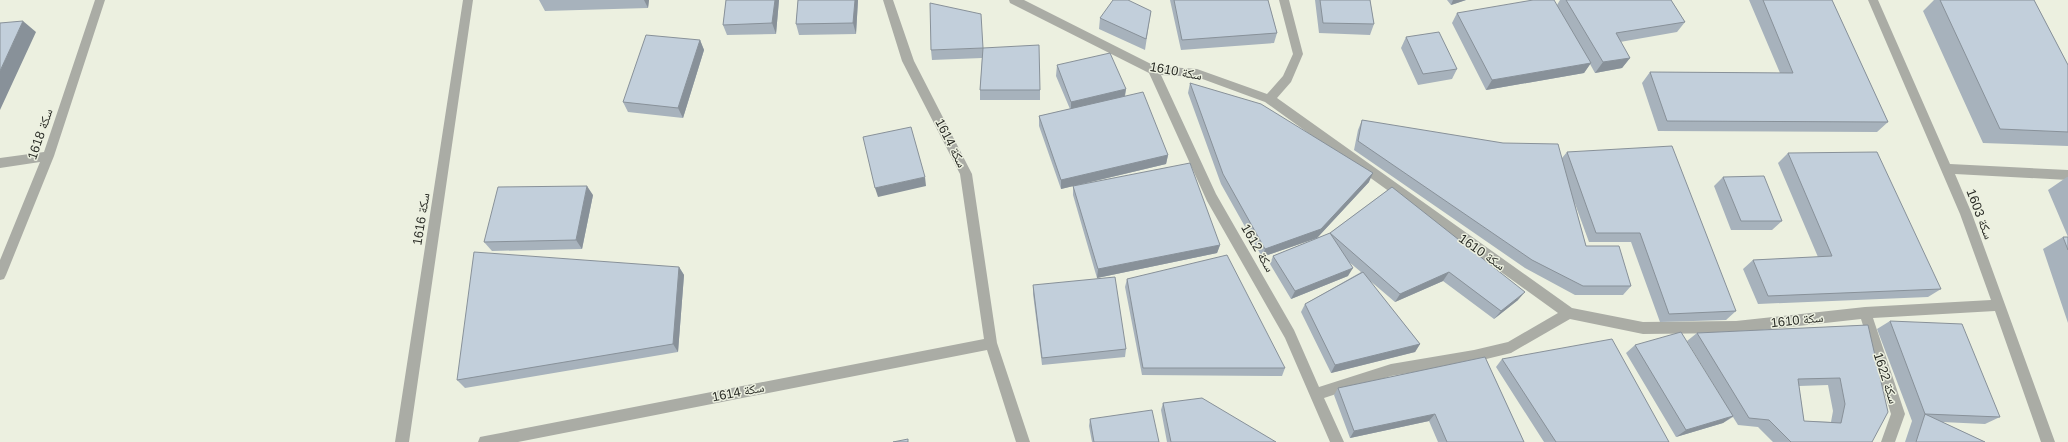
<svg xmlns="http://www.w3.org/2000/svg" width="2068" height="442" viewBox="0 0 2068 442" font-family="Arial,'Noto Naskh Arabic',sans-serif">
	<style>
		.lines { fill: none; stroke-linecap: round; stroke-linejoin: round }
		.minor { fill: #aaaca5; fill-rule: evenodd }
		.wall { fill: #a7b2bc; fill-rule: evenodd }
		.shaded-wall { fill: #889199 }
		.building { fill: #c2cfdb; stroke: #889199; fill-rule: evenodd }
		.labels { text-anchor: middle; dominant-baseline: central; stroke-width: 3; stroke-linejoin: round; paint-order: stroke }
		.street-label { font-size: 13px; fill: #2a2c26; stroke: #ecf0e0 }
	</style>
	<rect width="100%" height="100%" fill="#ecf0e0"/>
	<g class="lines">
		<!-- minor -->
		<path class="minor" d="M95 0H105L54 156 6 275 4 279 0 280V260L40 162 0 168V158L44 152Z
			M463 0H473L409 442H395Z
			M883 0H893L914 61 972 174 997 343 1030 442H1016L987 350 518 442H478L480 437 485 436 984 339 960 174 902 61Z
			M1009 0H1024L1155 66 1197 69 1267 94 1283 76 1293 54 1279 0H1289L1303 54 1291 82 1277 98 1572 308 1643 322 1736 321 1865 307 1991 300 1960 214 1868 0H1878L1950 164 2068 170V180L1955 174 1972 214 2055 442H2041L1995 311 1873 318 1905 414 1895 442H1881L1891 414 1861 319 1736 333 1643 334 1570 319 1511 353 1474 362 1391 376 1324 398 1344 442H1330L1285 338 1207 201 1149 73 1010 3ZM1161 75 1197 77 1265 102 1558 313 1508 342 1474 350 1391 364 1319 387 1294 330 1216 194Z"/>
	</g>
	<!-- wall -->
	<path class="wall" d="M539 0H649L648 8 545 11Z
		M726 0H779L776 34 727 35 723 25Z
		M798 0H858L856 34 799 35 796 24Z
		M1170 0H1268L1277 33 1274 43 1181 50Z
		M1315 0H1370L1374 24 1370 35 1319 33Z
		M1447 0H1466L1451 5Z
		M1560 0H1671L1685 22 1677 32 1620 42 1630 58 1622 68 1595 73 1590 64 1584 73 1486 90 1452 23 1457 13 1557 5Z
		M1749 0H1832L1888 122 1877 132 1658 131 1642 83 1650 72 1780 73Z
		M1934 0H2034L2068 65V146L1983 143 1923 11Z
		M1151 11 1145 50 1099 29 1100 18Z
		M1406 37 1457 69 1452 79 1418 85 1401 48Z
		M700 40 704 50 683 118 628 112 623 102Z
		M983 48 1040 90V100H980V90L982 58 932 60 931 50Z
		M1057 65 1126 89 1125 97 1168 155 1166 164 1074 186 1220 245 1217 253 1097 278 1073 195V186L1061 189 1039 126V116L1070 109 1056 76Z
		M1190 83 1369 182 1317 238 1262 257 1221 184 1188 93Z
		M1362 120 1562 158 1567 152 1736 311 1726 320 1660 322 1631 242H1589L1574 201 1586 246 1631 286 1623 295H1575L1525 268 1354 150 1358 130Z
		M1788 153 1941 289 1928 297 1758 304 1743 269 1753 260 1818 257 1778 163Z
		M1723 177 1782 221 1772 230H1731L1714 186Z
		M2067 177H2068V323L2043 249 2063 237H2068L2048 190Z
		M1392 187 1518 300 1494 319 1443 281 1395 302 1368 279 1420 344 1415 352 1331 373 1301 312 1305 304 1361 272 1349 262 1348 276 1291 299 1270 264 1273 256 1330 233Z
		M593 195 582 249 492 251 484 242Z
		M679 267 684 275 678 352 465 388 457 380Z
		M1127 279 1285 368 1282 376 1142 375 1125 287Z
		M1033 285 1126 349 1125 357 1042 365 1033 294Z
		M1890 321 2000 417 1985 424 1942 422 1985 442H1905L1912 421 1877 329Z
		M1868 325 1872 442H1773L1758 427 1738 425 1733 417 1723 423 1676 437 1626 353 1635 345 1723 400 1687 341 1697 333ZM1828 385 1833 411 1831 422 1804 421 1799 386Z
		M1485 357 1524 442H1438L1429 421 1350 438 1334 395 1338 388Z
		M1502 359 1669 442H1544L1496 367Z
		M1163 403 1276 442H1167L1161 410Z
		M1090 419 1159 442H1092L1089 426Z"/>
	<!-- shaded-wall -->
	<path class="shaded-wall" d="M644 0H649L648 8Z
		M775 0H779L776 34 772 23Z
		M855 0H858L856 34 853 23Z
		M1453 0H1466L1451 5Z
		M23 21 36 32 0 110V71Z
		M700 40 704 50 683 118 678 108Z
		M1630 58 1622 68 1595 73 1603 62Z
		M1591 63 1584 73 1486 90 1492 80Z
		M1126 89 1124 99 1071 112V102Z
		M1168 155 1166 164 1061 189V180Z
		M1373 173 1369 182 1317 238 1262 257 1265 249Z
		M925 177 926 186 878 197 875 188Z
		M587 186 593 195 582 249 576 240Z
		M1220 245 1217 253 1097 278 1098 269Z
		M679 267 684 275 678 352 673 344Z
		M1353 268 1348 276 1291 299 1295 291Z
		M1449 272 1443 281 1395 302 1400 294Z
		M1525 292 1518 300 1494 319 1501 311Z
		M1420 344 1415 352 1331 373 1335 365Z
		M1435 414 1429 421 1350 438 1354 431Z
		M1733 416 1723 423 1676 437 1686 430Z"/>
	<!-- building -->
	<path class="building" d="M726 0H775L772 23 723 25Z
		M798 0H855L853 23 796 24Z
		M1113 0H1128L1151 11 1146 39 1100 18Z
		M1174 0H1268L1277 33 1182 40Z
		M1320 0H1370L1374 24 1323 23Z
		M1533 0H1554L1591 63 1492 80 1457 13Z
		M1566 0H1671L1685 22 1616 33 1630 58 1603 62Z
		M1763 0H1832L1888 122 1667 121 1650 72 1793 73Z
		M1940 0H2034L2068 65V132L2000 129Z
		M930 3 981 14 983 48 931 50Z
		M23 21 0 71V23Z
		M1439 32 1457 69 1423 74 1406 37Z
		M646 35 700 40 678 108 623 102Z
		M1039 45 1040 90H980L983 48Z
		M1110 53 1126 89 1071 102 1057 65Z
		M1190 83 1261 104 1373 173 1321 229 1265 249 1223 174Z
		M1143 92 1168 155 1061 180 1039 116Z
		M1362 120 1503 143 1558 144 1586 246H1619L1631 286H1583L1532 260 1358 141Z
		M911 127 925 177 875 188 863 137Z
		M1672 146 1736 311 1669 314 1640 233H1596L1567 152Z
		M1877 152 1941 289 1768 296 1753 260 1832 256 1788 153Z
		M1190 163 1220 245 1098 269 1073 186Z
		M1764 176 1782 221H1741L1723 177Z
		M587 186 576 240 484 242 498 187Z
		M1392 187 1525 292 1501 311 1449 272 1400 294 1330 233Z
		M1330 233 1353 268 1295 291 1273 256Z
		M2063 237H2068V250Z
		M474 252 679 267 673 344 457 380Z
		M1227 255 1285 368H1143L1127 279Z
		M1363 272 1420 344 1335 365 1305 304Z
		M1115 277 1126 349 1042 358 1033 285Z
		M1890 321 1962 324 2000 417 1925 414 1985 442H1916L1925 414Z
		M1868 325 1888 412 1872 442H1791L1769 420 1749 418 1697 333ZM1840 378 1845 404 1841 423 1804 421 1798 379Z
		M1681 332 1733 416 1686 430 1635 345Z
		M1612 339 1669 442H1556L1502 359Z
		M1485 357 1524 442H1447L1435 414 1354 431 1338 388Z
		M1202 398 1276 442H1171L1163 403Z
		M1152 410 1159 442H1094L1090 419Z
		M908 439V442H893Z"/>
	<g class="labels">
		<!-- street labels -->
		<g class="street-label">
			<text transform="translate(1176 71) rotate(10)">سكة 1610</text>
			<text transform="translate(40 134) rotate(-71)">سكة 1618</text>
			<text transform="translate(951 143) rotate(63)">سكة 1614</text>
			<text transform="translate(1980 214) rotate(69)">سكة 1603</text>
			<text transform="translate(421 219) rotate(-81)">سكة 1616</text>
			<text transform="translate(1258 248) rotate(60)">سكة 1612</text>
			<text transform="translate(1482 252) rotate(35)">سكة 1610</text>
			<text transform="translate(1797 320) rotate(-6)">سكة 1610</text>
			<text transform="translate(1886 378) rotate(72)">سكة 1622</text>
			<text transform="translate(738 392) rotate(-11)">سكة 1614</text>
		</g>
	</g>
</svg>
